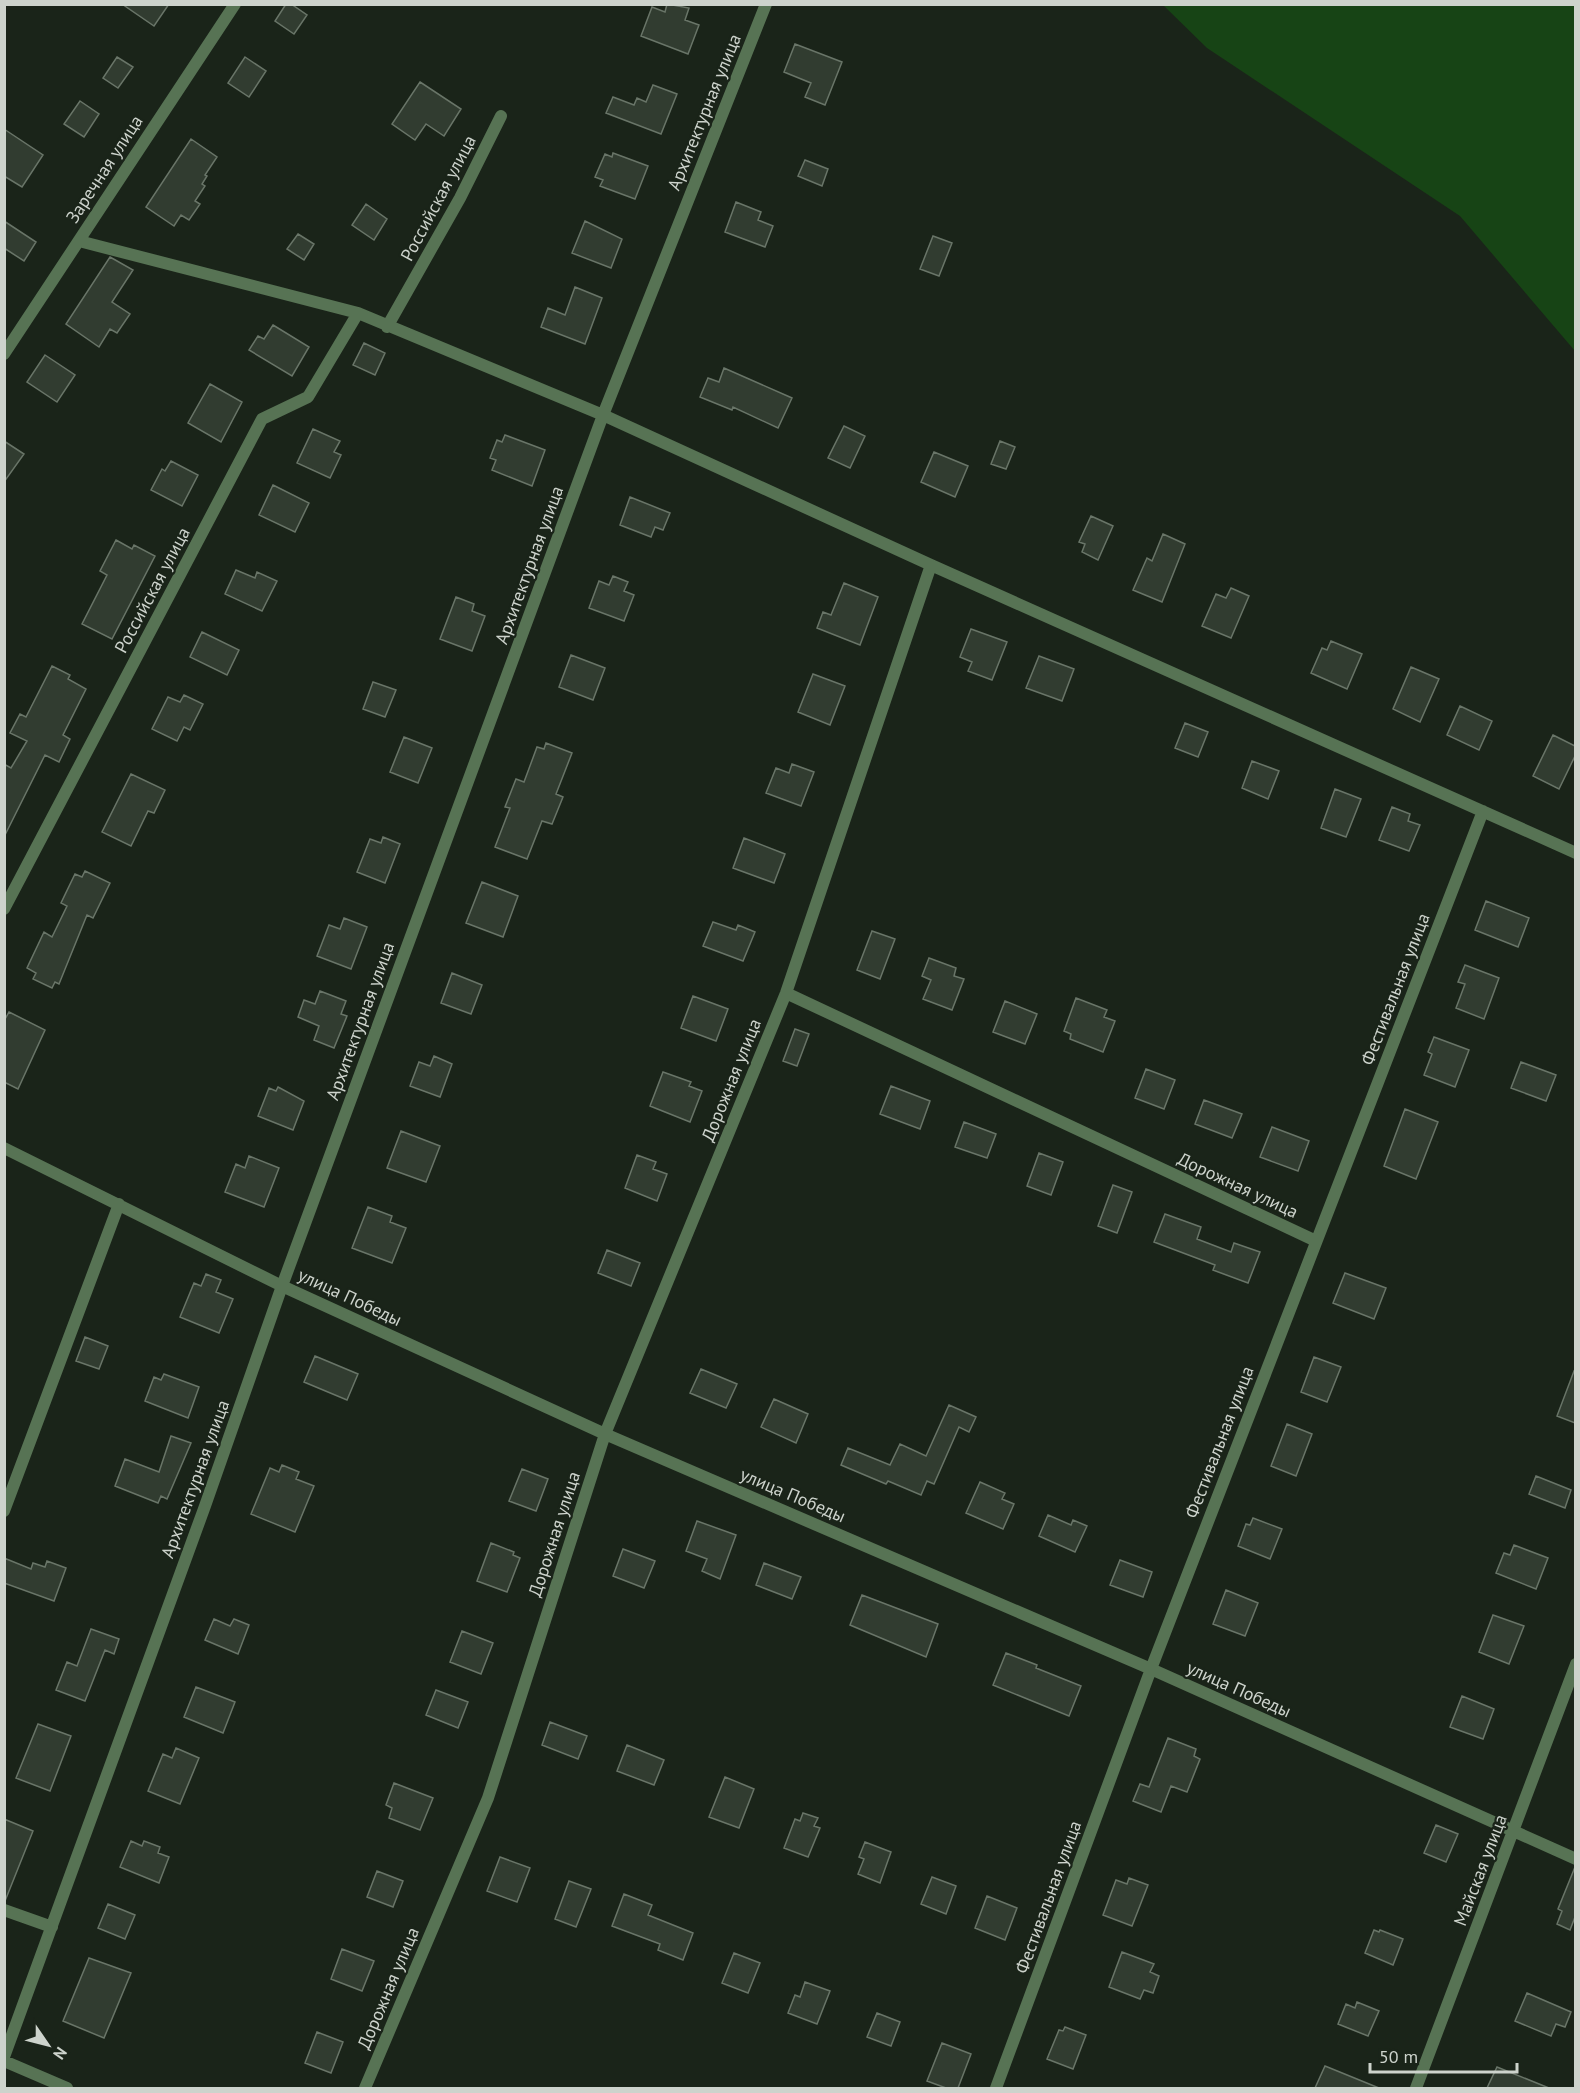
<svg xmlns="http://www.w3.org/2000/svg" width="1580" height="2093" viewBox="0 0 1580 2093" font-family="'PT Sans',sans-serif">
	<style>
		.green { fill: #174415 }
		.building { fill: #313c30; stroke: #697568; stroke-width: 1.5 }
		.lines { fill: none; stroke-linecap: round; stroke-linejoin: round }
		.minor { stroke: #577354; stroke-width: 12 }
		.labels { text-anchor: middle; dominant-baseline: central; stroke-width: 4.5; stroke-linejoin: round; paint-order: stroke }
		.street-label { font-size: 18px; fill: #cdd3cc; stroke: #1a2419 }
	</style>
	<rect width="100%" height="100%" fill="#1a2419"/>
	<!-- green -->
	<path class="green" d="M1163 5H1575V351L1460 216 1207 48Z"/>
	<!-- building -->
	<path class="building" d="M122 4H169L154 26Z
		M286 4H291L307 15 294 34 275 21Z
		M667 4 689 8 685 20 699 25 688 54 641 36 652 7 665 12Z
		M795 44 842 62 825 105 805 97 811 83 784 72Z
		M117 57 133 67 118 88 103 78Z
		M245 57 266 71 249 97 228 83Z
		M420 82 461 109 444 136 426 124 415 140 392 124Z
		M653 85 677 94 661 134 606 113 613 97 634 105 637 98 646 102Z
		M80 101 99 114 84 137 64 124Z
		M4 129 43 155 22 187 4 176Z
		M191 139 217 157 205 175 207 176 202 184 205 186 195 201 200 204 189 220 181 215 174 226 146 207Z
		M613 153 648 166 635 199 600 186 603 180 595 177 605 154 612 157Z
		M805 160 828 169 822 186 798 176Z
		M736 202 761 212 758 220 773 226 765 247 725 232Z
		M366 204 387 219 374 240 352 225Z
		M4 221 36 242 24 261 4 248Z
		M585 221 622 239 611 268 572 253Z
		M298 234 314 244 304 260 287 249Z
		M933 236 952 243 939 276 920 269Z
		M110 257 133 270 112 302 130 314 117 333 110 329 99 347 66 324Z
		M575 287 602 298 585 344 541 327 548 308 565 315Z
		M273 325 309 347 292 376 249 350 258 336 264 339Z
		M364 343 385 353 375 375 353 365Z
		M45 355 75 375 57 402 27 382Z
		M724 368 792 398 778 428 733 407 732 410 700 397 708 378 719 382Z
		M210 384 242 402 221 442 188 423Z
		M844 426 865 436 850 468 828 458Z
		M313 429 340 441 334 452 341 455 330 478 297 463Z
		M505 435 545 450 532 486 492 470 496 460 490 458 497 440 502 442Z
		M4 441 24 454 4 482Z
		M1000 441 1015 447 1006 469 991 464Z
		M934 452 968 466 955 497 921 482Z
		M171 461 198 475 182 506 151 490 162 469 165 471Z
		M273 485 309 503 295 532 259 515Z
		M630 497 670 513 663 530 655 527 651 537 620 525Z
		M1091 516 1113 526 1098 560 1082 552 1085 544 1079 542Z
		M1163 534 1185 544 1162 602 1133 590 1147 558 1152 561Z
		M116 540 132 549 134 545 155 556 112 639 82 624 107 575 100 571Z
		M236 570 255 578 257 572 277 581 262 611 225 594Z
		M613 576 628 582 624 591 634 595 624 621 589 608 599 581 609 585Z
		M844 583 878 597 860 645 817 628 823 612 831 615Z
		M1231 588 1249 596 1231 638 1202 626 1216 594 1226 598Z
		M456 597 474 604 472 611 485 616 472 651 440 639Z
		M971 629 1007 642 992 680 968 671 972 662 960 657Z
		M202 632 239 650 227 675 190 657Z
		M1331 641 1362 654 1347 689 1311 673 1322 648 1327 650Z
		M571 655 605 668 593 700 559 687Z
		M1039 656 1074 669 1062 701 1026 688Z
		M52 666 70 675 68 679 86 689 63 735 70 739 59 762 45 755 4 837V764L11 768 27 741 10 733 20 714 26 717Z
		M1411 667 1439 679 1420 722 1393 709Z
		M813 674 845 686 830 725 798 712Z
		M373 682 396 690 385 717 363 709Z
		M184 695 203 704 190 730 184 727 177 741 152 729 168 697 180 702Z
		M1460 706 1492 721 1479 750 1447 735Z
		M1185 723 1208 732 1198 757 1175 748Z
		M1553 735 1575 746V756L1559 789 1533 776Z
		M404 737 432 748 418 783 390 772Z
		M546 743 572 753 556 794 563 797 552 824 542 821 527 859 495 847 510 808 505 807 516 779 524 782 537 747 544 749Z
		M1252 761 1279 771 1268 799 1242 788Z
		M792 764 814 772 801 806 766 793 776 768 789 773Z
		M131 774 165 790 154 813 148 811 131 846 102 832Z
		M1335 789 1361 799 1346 837 1321 828Z
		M1392 807 1410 814 1408 821 1420 825 1409 851 1379 840Z
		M383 837 400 844 385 883 357 872 370 839 381 843Z
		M744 838 785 854 774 883 733 868Z
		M85 871 110 883 93 918 87 915 59 984 55 982 52 988 33 979 36 973 27 968 44 932 52 937 67 906 61 903 75 874 82 877Z
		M482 882 518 896 503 937 466 923Z
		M1486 901 1529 918 1518 947 1475 930Z
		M344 918 367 927 351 969 317 956 329 925 340 929Z
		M713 922 736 930 738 925 755 932 743 961 703 946Z
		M872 931 895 939 880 979 857 970Z
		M929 958 956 968 954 976 964 979 952 1010 923 999 931 980 922 976Z
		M1465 965 1499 978 1484 1019 1456 1008 1465 984 1458 982Z
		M452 973 482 985 471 1014 441 1003Z
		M320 991 346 1001 341 1014 347 1016 334 1048 314 1040 319 1026 298 1017 304 1000 315 1004Z
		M693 996 728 1009 716 1041 681 1028Z
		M1076 998 1107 1010 1104 1017 1115 1021 1103 1052 1070 1039 1071 1034 1064 1031Z
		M1005 1001 1037 1014 1025 1044 993 1032Z
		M9 1012 45 1030 18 1089 4 1082V1021Z
		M795 1029 809 1034 797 1066 783 1061Z
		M1434 1037 1469 1050 1455 1087 1424 1075 1432 1054 1428 1052Z
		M434 1056 452 1064 440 1097 410 1086 419 1062 430 1066Z
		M1521 1062 1556 1075 1546 1101 1511 1088Z
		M1146 1069 1175 1080 1164 1109 1135 1098Z
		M663 1072 691 1082 689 1086 702 1091 690 1122 650 1106Z
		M891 1086 930 1101 920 1129 880 1114Z
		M278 1087 304 1101 293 1130 258 1116 269 1088 276 1091Z
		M1204 1100 1242 1114 1232 1138 1195 1124Z
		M1405 1109 1438 1122 1416 1179 1384 1166Z
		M964 1122 996 1134 987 1158 955 1147Z
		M1272 1127 1309 1141 1298 1171 1260 1157Z
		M401 1131 440 1146 426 1182 387 1168Z
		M1039 1153 1063 1162 1051 1195 1027 1186Z
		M637 1155 656 1162 653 1169 667 1174 657 1201 625 1188Z
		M249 1156 279 1168 264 1207 225 1192 236 1164 245 1168Z
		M1113 1185 1132 1192 1117 1233 1098 1226Z
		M368 1207 392 1216 390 1222 406 1228 392 1263 352 1248Z
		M1165 1214 1201 1227 1197 1239 1231 1252 1234 1243 1260 1252 1248 1283 1213 1270 1215 1265 1154 1242Z
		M607 1250 640 1263 631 1286 598 1273Z
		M1345 1273 1386 1288 1374 1319 1333 1303Z
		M206 1274 221 1280 216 1292 233 1299 219 1333 180 1317 194 1283 201 1286Z
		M85 1337 108 1346 99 1369 76 1361Z
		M315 1356 358 1374 347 1400 304 1382Z
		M1314 1357 1341 1367 1327 1402 1301 1392Z
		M701 1369 737 1384 726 1408 690 1393Z
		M1574 1371 1575 1372V1423L1557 1416Z
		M164 1374 199 1387 188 1418 145 1401 154 1377 161 1380Z
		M774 1399 808 1414 796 1443 761 1427Z
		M949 1405 976 1417 969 1432 959 1427 934 1484 927 1481 921 1495 888 1481 886 1484 841 1465 848 1448 890 1465 900 1444 926 1456Z
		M1287 1424 1312 1434 1296 1476 1271 1466Z
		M171 1436 191 1443 167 1499 161 1496 158 1503 115 1486 125 1459 159 1472Z
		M282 1465 299 1472 296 1479 314 1486 295 1532 251 1514 270 1468 279 1472Z
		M522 1469 548 1479 536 1511 509 1501Z
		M1536 1476 1571 1490 1565 1508 1529 1494Z
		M980 1482 1005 1493 1002 1499 1014 1504 1003 1529 966 1513Z
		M1048 1515 1071 1525 1073 1520 1087 1526 1075 1552 1039 1536Z
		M1253 1518 1282 1529 1270 1559 1238 1546 1246 1524 1250 1525Z
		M697 1521 736 1535 720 1579 702 1571 707 1559 686 1551Z
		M491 1543 514 1552 513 1555 520 1558 507 1592 477 1581Z
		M1514 1545 1548 1558 1536 1589 1496 1573 1504 1553 1510 1555Z
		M623 1549 655 1561 644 1588 613 1576Z
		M4 1558 31 1569 33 1563 45 1567 47 1561 66 1568 54 1601 4 1583Z
		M1120 1560 1152 1572 1143 1597 1110 1585Z
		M764 1563 801 1577 792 1599 756 1585Z
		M1226 1590 1258 1603 1245 1636 1213 1624Z
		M862 1595 938 1624 926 1657 850 1625Z
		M1493 1615 1524 1626 1509 1664 1479 1652Z
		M214 1619 230 1626 234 1619 249 1625 238 1654 205 1640Z
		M91 1629 119 1639 114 1654 105 1650 85 1701 56 1690 67 1662 77 1666Z
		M462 1631 493 1643 481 1674 450 1662Z
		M1006 1653 1037 1665 1036 1668 1081 1686 1069 1716 993 1685Z
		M196 1687 235 1702 223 1733 184 1717Z
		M436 1690 468 1702 458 1728 426 1715Z
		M1462 1696 1494 1709 1483 1739 1450 1727Z
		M550 1722 587 1736 578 1759 542 1745Z
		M38 1724 71 1736 50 1791 16 1778Z
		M1168 1738 1196 1749 1194 1756 1200 1759 1187 1792 1171 1786 1161 1812 1133 1801 1140 1784 1149 1787Z
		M627 1745 664 1760 654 1785 617 1771Z
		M176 1748 199 1758 180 1804 148 1791 163 1754 172 1758Z
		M725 1777 754 1789 739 1828 709 1817Z
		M394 1783 433 1798 420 1830 389 1818 392 1808 386 1805Z
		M803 1813 818 1818 814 1826 820 1828 808 1857 784 1848 795 1819 800 1821Z
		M4 1819 33 1831 5 1901H4Z
		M1436 1825 1458 1834 1446 1862 1424 1853Z
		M131 1841 142 1846 144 1841 160 1847 158 1853 169 1857 159 1883 120 1867Z
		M865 1842 891 1852 880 1883 858 1874 864 1859 859 1857Z
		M500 1857 530 1868 517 1902 487 1891Z
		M1575 1867V1917L1570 1930 1557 1924 1562 1911 1558 1909Z
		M377 1871 403 1881 393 1907 367 1897Z
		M932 1877 956 1886 946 1914 921 1904Z
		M1129 1878 1148 1885 1132 1926 1103 1915 1116 1880 1127 1884Z
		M569 1881 591 1889 576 1927 555 1919Z
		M624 1894 652 1905 648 1915 693 1933 683 1960 658 1950 660 1944 612 1926Z
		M987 1896 1017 1908 1005 1940 975 1928Z
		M108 1904 135 1915 125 1939 98 1928Z
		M1374 1930 1379 1932 1380 1930 1403 1939 1393 1965 1365 1953Z
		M342 1949 374 1961 362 1991 331 1979Z
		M1122 1952 1154 1964 1150 1972 1159 1976 1153 1993 1144 1990 1140 1999 1109 1987Z
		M734 1953 760 1963 748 1993 722 1983Z
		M89 1958 131 1973 104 2038 63 2021Z
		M805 1982 830 1991 817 2024 788 2013 795 1995 800 1997Z
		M1527 1993 1571 2012 1565 2027 1556 2024 1551 2036 1515 2021Z
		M1357 2002 1379 2011 1368 2036 1338 2024 1346 2004 1355 2008Z
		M877 2013 900 2022 891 2046 867 2037Z
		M1065 2027 1086 2035 1073 2069 1047 2059 1059 2030 1063 2031Z
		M317 2032 343 2042 331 2073 305 2063Z
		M942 2043 971 2054 958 2088H946L927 2081Z
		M1325 2066 1379 2088H1315Z
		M1497 2067 1549 2088H1487Z"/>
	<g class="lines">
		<!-- minor -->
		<path class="minor" d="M79 241 358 313 603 415 931 565 1576 853
			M387 327 460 198 501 116
			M4 354 235 4
			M4 909 262 419 308 397 358 313
			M786 993 1316 1241
			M4 1148 282 1286 605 1434 1151 1669 1576 1859
			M4 1511 119 1204
			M4 1910 52 1927
			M4 2057 205 1506 282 1286 603 415 766 4
			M4 2061 67 2088
			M365 2088 488 1798 605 1434 786 993 931 565
			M996 2088 1151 1669 1483 811
			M1416 2088 1576 1664"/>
	</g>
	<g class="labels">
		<!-- street labels -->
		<g class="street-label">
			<text transform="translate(704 112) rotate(-68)">Архитектурная улица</text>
			<text transform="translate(104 169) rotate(-57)">Заречная улица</text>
			<text transform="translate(438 198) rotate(-62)">Российская улица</text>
			<text transform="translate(529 565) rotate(-70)">Архитектурная улица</text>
			<text transform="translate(152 590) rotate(-62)">Российская улица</text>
			<text transform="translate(1395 989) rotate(-69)">Фестивальная улица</text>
			<text transform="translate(360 1021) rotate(-70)">Архитектурная улица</text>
			<text transform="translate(731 1080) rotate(-68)">Дорожная улица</text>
			<text transform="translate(1238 1185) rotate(25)">Дорожная улица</text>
			<text transform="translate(350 1297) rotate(25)">улица Победы</text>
			<text transform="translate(1219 1442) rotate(-69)">Фестивальная улица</text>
			<text transform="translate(195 1479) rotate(-70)">Архитектурная улица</text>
			<text transform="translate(793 1495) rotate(23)">улица Победы</text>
			<text transform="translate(554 1534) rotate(-72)">Дорожная улица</text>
			<text transform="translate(1239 1689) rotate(24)">улица Победы</text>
			<text transform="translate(1480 1870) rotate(-69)">Майская улица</text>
			<text transform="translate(1048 1897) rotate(-70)">Фестивальная улица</text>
			<text transform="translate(388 1988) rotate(-67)">Дорожная улица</text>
		</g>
	</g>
	<!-- border -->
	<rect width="1580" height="2093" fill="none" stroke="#cdd3cc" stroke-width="12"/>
	<!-- north arrow -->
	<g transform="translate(48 2045) rotate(125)" stroke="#1a2419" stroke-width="4.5" paint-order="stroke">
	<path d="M0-4.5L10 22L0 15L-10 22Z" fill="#cdd3cc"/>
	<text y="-9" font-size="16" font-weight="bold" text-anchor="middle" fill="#cdd3cc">N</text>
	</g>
	<!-- scale -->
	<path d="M1370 2063v9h147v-9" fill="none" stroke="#cdd3cc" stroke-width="3"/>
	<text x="1379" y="2063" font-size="18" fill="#cdd3cc" stroke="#1a2419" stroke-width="4.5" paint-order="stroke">50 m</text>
</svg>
